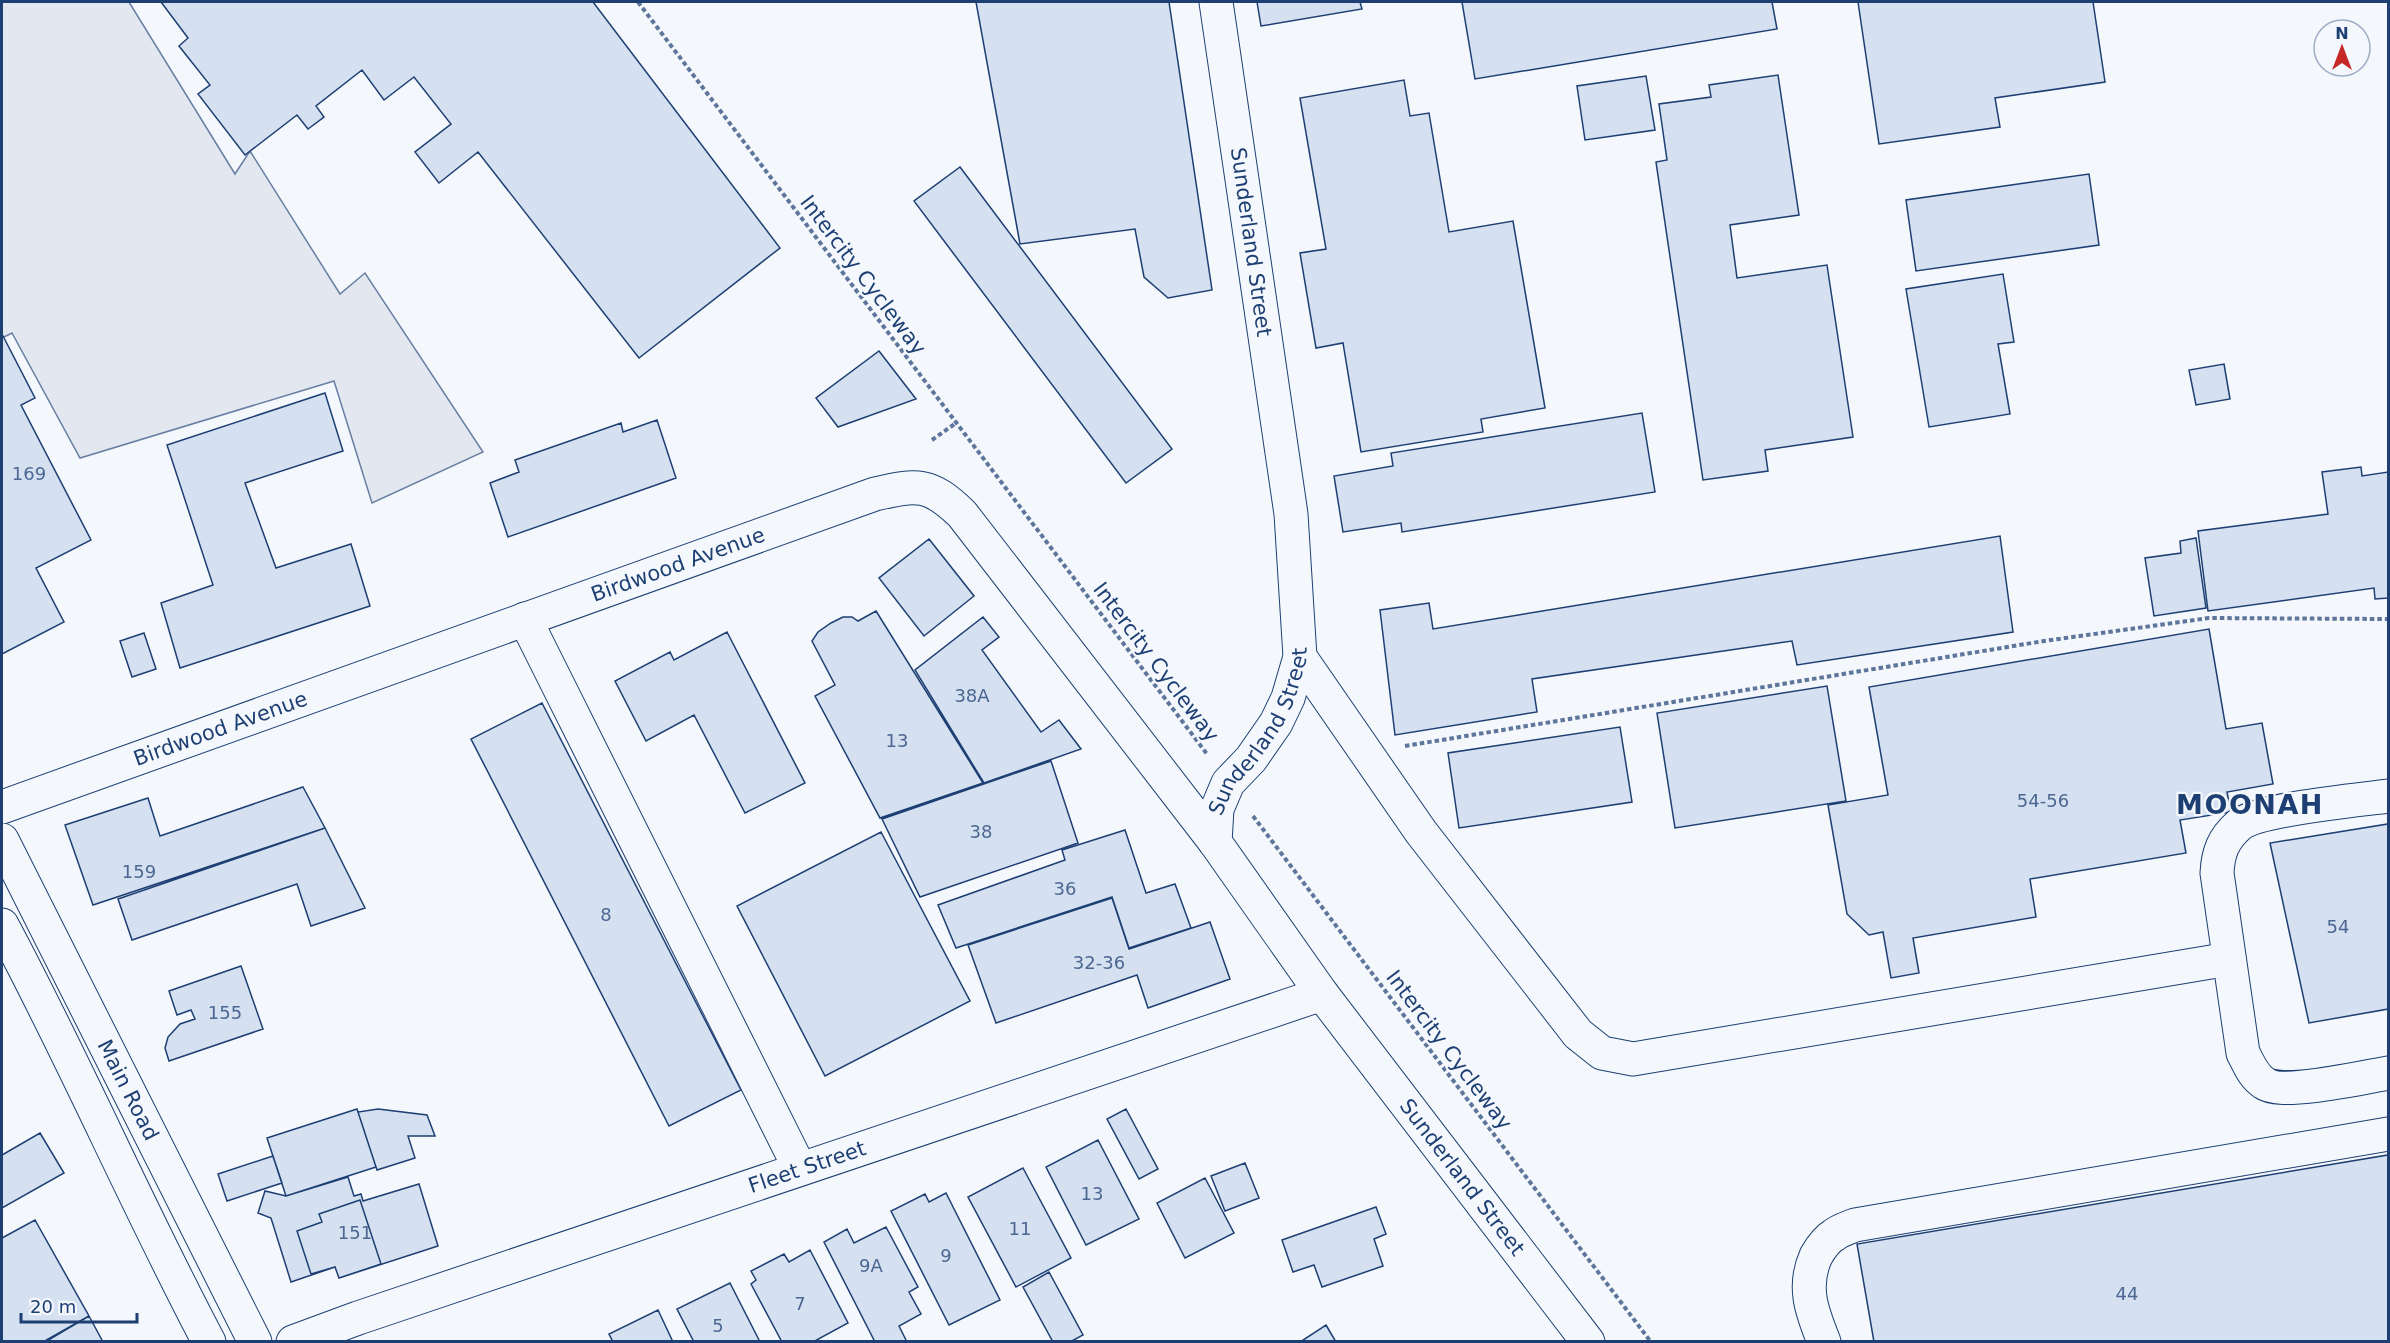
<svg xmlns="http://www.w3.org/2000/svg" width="2390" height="1343" viewBox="0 0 2390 1343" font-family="'DejaVu Sans',sans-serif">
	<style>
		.parking { fill: #e3e8f0; stroke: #687fa3; stroke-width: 1.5 }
		.building { fill: #d5e0f0; stroke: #1d3f73; stroke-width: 1.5 }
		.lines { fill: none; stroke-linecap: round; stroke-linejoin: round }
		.minor-casing { stroke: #1d3f73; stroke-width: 35 }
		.major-casing { stroke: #1d3f73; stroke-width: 35 }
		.path { stroke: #5e769c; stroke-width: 4; stroke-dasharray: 4.5 3; stroke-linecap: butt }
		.minor { stroke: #f4f7fb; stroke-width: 33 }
		.major { stroke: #f4f7fb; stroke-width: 33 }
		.labels { text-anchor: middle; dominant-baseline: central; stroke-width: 4.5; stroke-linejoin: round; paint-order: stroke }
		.number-label { font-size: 18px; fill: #4b6792 }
		.street-label { font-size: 21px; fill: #1d3f73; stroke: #f4f7fb }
		.district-label { font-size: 27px; font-weight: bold; letter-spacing: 1.5px; fill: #1d3f73; stroke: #f4f7fb }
	</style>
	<rect width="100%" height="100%" fill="#f4f7fb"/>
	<!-- parking -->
	<path class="parking" d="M2 2H129L235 174 250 151 340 294 365 273 483 452 372 503 334 381 80 458 12 333 2 338Z"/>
	<!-- building -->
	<path class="building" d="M161 2H593L780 248 639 358 478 152 439 183 415 152 451 124 414 77 384 100 362 70 316 106 324 117 308 129 297 115 245 155 198 94 210 85 179 46 188 38Z
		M976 2H1169L1212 290 1168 298 1144 277 1135 229 1020 244Z
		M1257 2H1360L1362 9 1261 26Z
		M1462 2H1772L1777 29 1475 79Z
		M1858 2H2093L2105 82 1995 98 2000 127 1879 144Z
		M1778 75 1799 215 1730 225 1737 278 1827 265 1853 437 1765 450 1768 471 1703 480 1656 162 1667 160 1659 104 1711 97 1709 85Z
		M1646 76 1655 130 1585 140 1577 86Z
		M1404 80 1410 116 1429 113 1449 232 1513 221 1545 408 1481 419 1483 432 1361 452 1343 343 1316 348 1300 253 1326 249 1300 98Z
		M960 167 1172 449 1126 483 914 201Z
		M2089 174 2099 245 1916 271 1906 200Z
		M2003 274 2014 342 1998 344 2010 414 1929 427 1906 289Z
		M3 336 35 398 21 405 91 540 36 568 64 622 2 654V337Z
		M879 351 916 399 838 427 816 398Z
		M2224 364 2230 399 2196 405 2189 370Z
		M325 393 343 451 245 483 276 568 351 544 370 606 180 668 161 603 213 585 167 445Z
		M1642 413 1655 492 1402 532 1401 523 1343 532 1334 476 1393 466 1391 453Z
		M657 420 676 478 508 537 490 483 519 472 515 460 621 423 623 432Z
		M2361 467 2362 476 2388 472V598L2375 599 2374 588 2208 611 2198 531 2328 514 2322 472Z
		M2000 536 2013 632 1797 665 1792 641 1532 679 1537 712 1395 735 1380 610 1429 603 1433 629Z
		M2196 538 2206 608 2154 616 2145 558 2181 553 2180 541Z
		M929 539 974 596 924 636 879 578Z
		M876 611 983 783 880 818 815 696 835 685 812 641 818 632 831 623 843 617H852L858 621Z
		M983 617 999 637 982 650 1041 732 1059 720 1081 749 984 783 915 670Z
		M2209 629 2226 729 2262 723 2273 784 2227 792 2231 812 2180 820 2186 853 2030 879 2036 917 1913 938 1919 973 1891 978 1883 932 1869 935 1847 914 1828 805 1888 795 1869 687Z
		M727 632 805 783 745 813 694 715 646 741 615 681 670 652 674 660Z
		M144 633 156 669 132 677 120 641Z
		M1827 686 1846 801 1675 828 1657 713Z
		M542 703 741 1090 669 1126 471 739Z
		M1620 727 1632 802 1459 828 1448 753Z
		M1051 761 1078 843 920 897 882 819Z
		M303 787 325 828 93 905 65 825 148 798 160 836Z
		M2388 824V1009L2309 1023 2270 843Z
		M325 828 365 908 311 926 297 884 132 940 118 899Z
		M1125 830 1146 893 1175 884 1191 928 1129 948 1112 897 956 948 938 905 1065 860 1062 850Z
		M881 832 970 1001 825 1076 737 906Z
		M1112 898 1129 949 1210 922 1230 979 1148 1008 1137 975 996 1023 968 945Z
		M241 966 263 1029 169 1061 165 1048 168 1037 180 1024 195 1019 191 1010 177 1015 169 991Z
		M357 1109 376 1167 286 1196 267 1138Z
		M378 1109 427 1115 435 1136H408L415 1158 377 1170 358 1112Z
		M1126 1109 1158 1169 1139 1179 1107 1119Z
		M40 1133 64 1173 2 1208V1155Z
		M1098 1140 1139 1219 1086 1245 1046 1167Z
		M2388 1155V1342H1874L1857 1244Z
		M273 1156 282 1183 227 1201 218 1174Z
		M1245 1163 1259 1198 1225 1211 1211 1176Z
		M1023 1168 1071 1258 1016 1287 968 1197Z
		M348 1177 354 1196 361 1194 363 1201 419 1184 438 1246 339 1278 335 1267 291 1282 271 1218 258 1213 265 1191 286 1196Z
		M1205 1178 1234 1233 1185 1258 1157 1203Z
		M946 1193 1000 1300 949 1325 891 1211 925 1194 929 1202Z
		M360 1200 381 1264 339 1278 335 1267 311 1274 297 1231 322 1222 319 1214Z
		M1376 1207 1386 1234 1374 1239 1383 1266 1322 1287 1314 1265 1293 1272 1282 1240Z
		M35 1220 89 1316 43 1342H2V1238Z
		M886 1227 918 1287 909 1292 921 1314 899 1326 907 1342H875L824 1242 847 1229 854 1243Z
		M810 1250 848 1323 813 1342H782L751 1284 756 1280 751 1271 784 1254 789 1262Z
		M1049 1272 1083 1335 1070 1342H1053L1023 1287Z
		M730 1283 760 1342H694L677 1309Z
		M658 1310 673 1342H613L609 1334Z
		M89 1316 103 1342H45Z
		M1326 1325 1336 1342H1300Z"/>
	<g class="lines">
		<defs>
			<g id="minor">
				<path d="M525 619 800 1169"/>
				<path d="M1300 657 1421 832 1578 1034 1602 1053 1633 1059 2229 959"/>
				<path d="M2388 796C2358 800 2259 809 2239 825 2223 839 2218 853 2217 873L2243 1053C2249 1064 2253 1076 2264 1083 2281 1096 2365 1077 2388 1073"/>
				<path id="s1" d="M2 807 875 494C918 484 930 483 962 514L1215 842 1322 994 1588 1342"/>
				<path id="s2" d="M1215 842 1217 809 1228 783 1251 759 1276 723 1288 698 1300 657 1291 514 1216 2"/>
				<path id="s3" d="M293 1342 358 1318 1322 994"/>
				<path d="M1824 1342C1812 1312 1802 1287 1816 1256 1820 1249 1827 1239 1834 1235 1840 1230 1848 1228 1855 1225L2388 1134"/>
			</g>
			<g id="major">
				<path id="s4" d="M2 840 255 1342"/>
				<path d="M2 925C75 1061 136 1204 209 1342"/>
			</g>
		</defs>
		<!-- minor casing -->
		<use href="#minor" class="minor-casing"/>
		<!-- major casing -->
		<use href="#major" class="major-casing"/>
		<!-- path -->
		<path class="path" d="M638 2 1207 754
			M932 440 956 423
			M1405 746 2044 641 2209 618 2388 619
			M1253 816 1651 1342"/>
		<!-- minor -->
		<use href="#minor" class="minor"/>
		<!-- major -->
		<use href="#major" class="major"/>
	</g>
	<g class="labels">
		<!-- number labels -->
		<g class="number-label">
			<text x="29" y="473">169</text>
			<text x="972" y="695">38A</text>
			<text x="897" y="740">13</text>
			<text x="2043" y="800">54-56</text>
			<text x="981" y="831">38</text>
			<text x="139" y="871">159</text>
			<text x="1065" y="888">36</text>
			<text x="606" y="914">8</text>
			<text x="2338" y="926">54</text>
			<text x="1099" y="962">32-36</text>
			<text x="225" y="1012">155</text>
			<text x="1092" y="1193">13</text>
			<text x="1020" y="1228">11</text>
			<text x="355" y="1232">151</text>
			<text x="946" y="1255">9</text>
			<text x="871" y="1265">9A</text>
			<text x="2127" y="1293">44</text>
			<text x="800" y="1303">7</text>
			<text x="718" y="1325">5</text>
		</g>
		<!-- street labels -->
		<g class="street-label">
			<text transform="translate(1251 242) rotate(82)">Sunderland Street</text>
			<text transform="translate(863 275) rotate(53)">Intercity Cycleway</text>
			<text stroke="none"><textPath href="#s1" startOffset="718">Birdwood Avenue</textPath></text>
			<text transform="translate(1156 662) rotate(53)">Intercity Cycleway</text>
			<text stroke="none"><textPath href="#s1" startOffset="232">Birdwood Avenue</textPath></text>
			<text stroke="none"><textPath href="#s2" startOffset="123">Sunderland Street</textPath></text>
			<text transform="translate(1449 1050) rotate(53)">Intercity Cycleway</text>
			<text stroke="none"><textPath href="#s4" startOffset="280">Main Road</textPath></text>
			<text stroke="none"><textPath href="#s3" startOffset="543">Fleet Street</textPath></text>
			<text stroke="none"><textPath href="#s1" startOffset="1854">Sunderland Street</textPath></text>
		</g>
		<!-- district labels -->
		<g class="district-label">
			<text x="2250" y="804">MOONAH</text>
		</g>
	</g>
	<!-- border -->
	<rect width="2390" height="1343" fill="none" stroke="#1d3f73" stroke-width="6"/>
	<!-- north arrow -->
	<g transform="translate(2342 48)"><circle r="28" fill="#f4f7fb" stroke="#9eadc5" stroke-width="1.5"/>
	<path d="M0-4.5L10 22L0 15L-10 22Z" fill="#c62828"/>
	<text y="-9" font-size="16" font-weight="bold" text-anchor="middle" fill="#1d3f73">N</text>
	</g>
	<!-- scale -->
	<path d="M21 1313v9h116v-9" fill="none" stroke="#1d3f73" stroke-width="3"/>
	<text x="30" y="1313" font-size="18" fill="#1d3f73" stroke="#f4f7fb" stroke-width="4.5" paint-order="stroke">20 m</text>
</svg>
